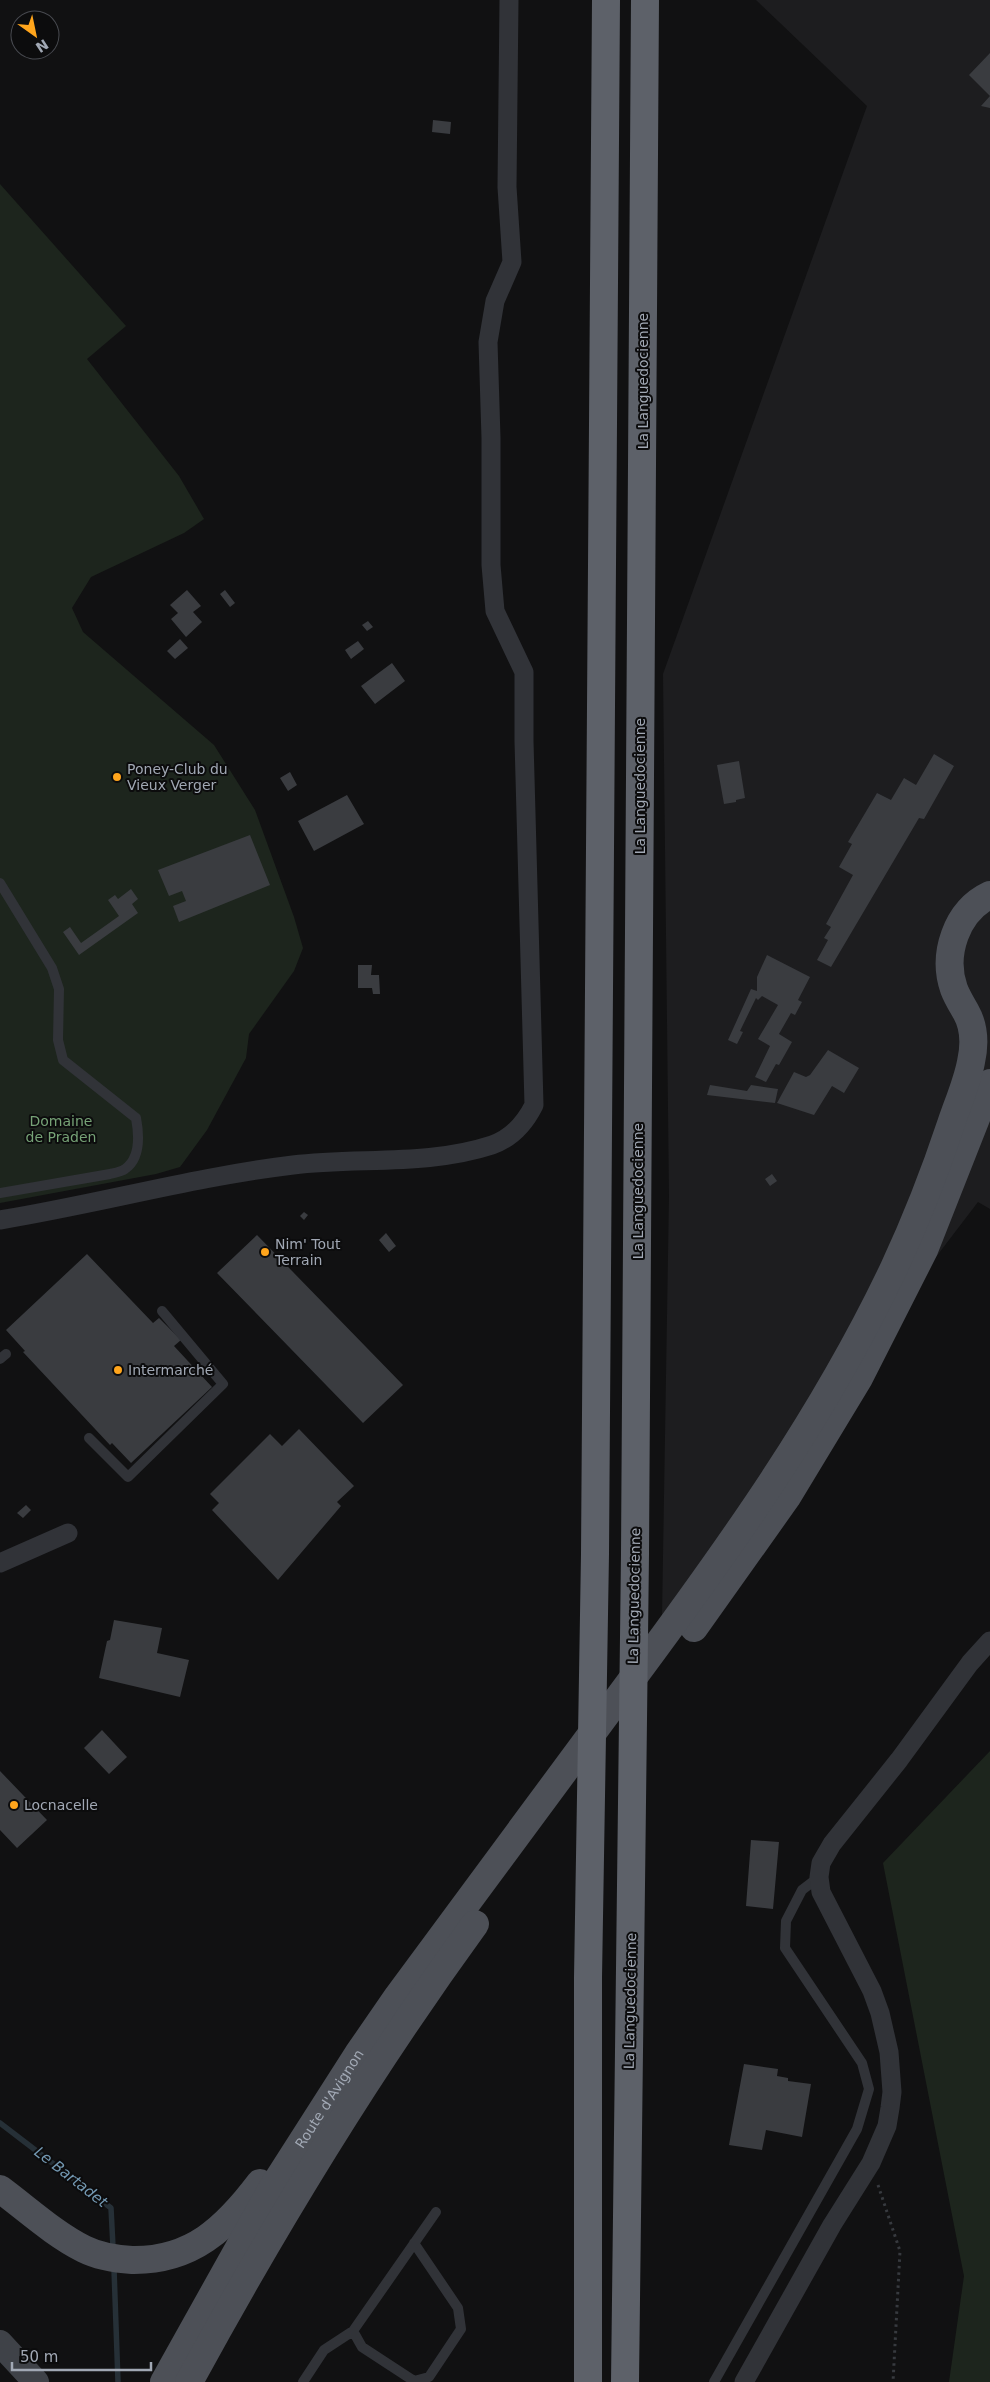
<svg xmlns="http://www.w3.org/2000/svg" width="990" height="2382" viewBox="0 0 990 2382" font-family="'DejaVu Sans',sans-serif">
	<style>
		.built { fill: #1d1d1f }
		.green { fill: #1d251d }
		.lines { fill: none; stroke-linecap: round; stroke-linejoin: round }
		.stream { stroke: #263037; stroke-width: 5.5 }
		.building { fill: #3a3c40 }
		.path { stroke: #373a3f; stroke-width: 3; stroke-dasharray: 2.5 4; stroke-linecap: butt }
		.lane { stroke: #313338; stroke-width: 10 }
		.street { stroke: #313338; stroke-width: 19 }
		.secondary { stroke: #3f4248; stroke-width: 26 }
		.primary { stroke: #4d5057; stroke-width: 28 }
		.highway { stroke: #5d6169; stroke-width: 28 }
		.poi-dot { fill: #ffa51c; stroke: #0c0c0d; stroke-width: 2 }
		.labels { text-anchor: middle; dominant-baseline: central; stroke-width: 4; stroke-linejoin: round; paint-order: stroke }
		.street-label { font-size: 14px; fill: #a1a8b4; stroke: #0c0c0d }
		.poi-label { font-size: 14px; fill: #a1a8b4; stroke: #0c0c0d; text-anchor: start }
		.park-label { font-size: 14px; fill: #76a276; stroke: #0c0c0d }
		.water-label { font-size: 15px; font-style: italic; fill: #7499b3; stroke: #0c0c0d }
	</style>
	<rect width="100%" height="100%" fill="#111112"/>
	<!-- built -->
	<path class="built" d="M756 0H990V1209L978 1202 662 1616 669 1196 663 674 867 106Z"/>
	<!-- green -->
	<path class="green" d="M0 184 126 326 87 359 179 476 204 519 184 533 91 577 72 608 83 632 214 745 255 810 294 917 303 948 294 971 249 1034 246 1058 207 1130 180 1167 156 1174 0 1203Z
		M990 1751V2382H949L964 2276 883 1863Z"/>
	<g class="lines">
		<!-- stream -->
		<path class="stream" d="M0 2123 111 2208 113 2247
			M114 2269 118 2382"/>
	</g>
	<!-- building -->
	<path class="building" d="M990 53V96L969 75Z
		M990 96V108L981 106Z
		M433 120 451 122 450 134 432 132Z
		M187 590 201 606 193 612 202 622 186 637 171 619 178 613 170 605Z
		M225 590 235 603 230 607 220 594Z
		M368 621 373 627 367 631 362 625Z
		M180 639 188 648 175 659 167 651Z
		M358 641 364 649 351 659 345 650Z
		M392 663 405 681 375 704 361 686Z
		M934 754 954 766 924 819 919 818 831 967 817 960 828 940 824 938 831 927 826 924 853 875 839 867 852 844 848 842 877 793 891 800 904 778 916 785Z
		M739 761 745 798 736 800V802L724 804 717 765Z
		M290 772 297 785 288 791 280 778Z
		M347 795 364 824 314 851 298 821Z
		M250 835 270 885 179 922 173 906 186 901 182 891 169 896 158 870Z
		M131 889 138 899 132 904 138 913 79 955 63 932 70 927 81 943 119 916 108 900 115 895 118 899Z
		M767 955 810 977 798 1000 802 1002 795 1015 791 1013 779 1034 792 1042 779 1065 776 1064 766 1082 755 1077 770 1046 758 1039 778 1005 762 996 758 1000 756 998 740 1031 743 1032 737 1044 728 1040 751 989 757 991V977Z
		M358 965H372L371 975H379L380 994H373L372 988H358Z
		M828 1050 859 1068 844 1093 832 1086 814 1115 777 1103 794 1072 806 1077 810 1075Z
		M710 1085 747 1091 751 1085 778 1089 775 1103 707 1095Z
		M772 1174 777 1181 770 1186 765 1179Z
		M304 1212 308 1215 304 1220 300 1216Z
		M386 1233 396 1246 389 1252 379 1240Z
		M257 1235 403 1385 363 1423 217 1273Z
		M87 1254 153 1323 159 1318 181 1340 174 1346 212 1387 131 1463 112 1443 110 1445 23 1352 25 1351 6 1330Z
		M299 1429 354 1486 337 1502 341 1506 278 1580 212 1510 219 1503 210 1494 270 1434 282 1446Z
		M26 1505 31 1510 23 1518 17 1513Z
		M114 1620 162 1628 157 1653 189 1660 180 1697 99 1678 107 1641 110 1640Z
		M102 1730 127 1757 109 1774 84 1748Z
		M0 1771 47 1820 17 1848 0 1830Z
		M751 1840 779 1842 773 1909 746 1906Z
		M744 2064 778 2069 777 2076 788 2078V2081L811 2084 802 2137 766 2130 762 2150 729 2145Z"/>
	<g class="lines">
		<!-- path -->
		<path class="path" d="M878 2185 900 2251 893 2382"/>
		<!-- lane -->
		<path class="lane" d="M0 883 52 968 59 989 58 1040 63 1060 136 1118C139 1134 141 1158 125 1169 121 1172 114 1173 110 1174L0 1193
			M0 1359 6 1354
			M89 1438 128 1477 223 1384 162 1311
			M353 2331 436 2212
			M303 2382 324 2350 353 2331 362 2347 414 2381 429 2377 461 2329 458 2308 414 2243
			M714 2382 857 2129 869 2089 862 2063 785 1948 786 1921 802 1890 819 1877"/>
		<!-- street -->
		<path class="street" d="M0 1220C98 1204 194 1177 293 1165 359 1157 428 1166 492 1145 512 1138 525 1123 534 1105L524 741V672L495 611 491 565V438L488 342 495 301 512 262 507 187 509 0
			M0 1563 68 1533
			M744 2382 832 2225 871 2163 887 2126 890 2108 892 2092 889 2052 880 2013 872 1991 821 1892 819 1877 821 1863 832 1844 899 1760 970 1663 990 1641"/>
		<!-- secondary -->
		<path class="secondary" d="M0 2343 36 2382"/>
		<!-- primary -->
		<g class="primary">
			<path d="M694 1628 787 1497 859 1378 924 1250 990 1083"/>
			<path d="M0 2189C27 2209 54 2234 84 2249 98 2256 116 2259 132 2260 192 2261 226 2228 260 2183"/>
			<path id="s1" d="M164 2382 273 2187 358 2054 398 1996C477 1890 555 1784 633 1678 730 1547 824 1416 894 1268 916 1221 935 1172 951 1124 958 1103 967 1083 971 1062 975 1044 975 1028 966 1012 962 1005 957 997 954 989 942 955 956 911 990 895"/>
			<path d="M189 2382C276 2222 368 2071 475 1924"/>
		</g>
		<!-- highway -->
		<path class="highway" d="M588 2382V1978L595 1554 606 0
			M625 2382 635 1554 645 0"/>
	</g>
	<!-- markers -->
	<g class="poi-dot">
		<circle cx="117" cy="777" r="5"/>
		<circle cx="265" cy="1252" r="5"/>
		<circle cx="118" cy="1370" r="5"/>
		<circle cx="14" cy="1805" r="5"/>
	</g>
	<g class="labels">
		<!-- street labels -->
		<g class="street-label">
			<text transform="translate(643 381) rotate(-90)">La Languedocienne</text>
			<text transform="translate(640 786) rotate(-90)">La Languedocienne</text>
			<text transform="translate(638 1191) rotate(-90)">La Languedocienne</text>
			<text transform="translate(634 1596) rotate(-89)">La Languedocienne</text>
			<text transform="translate(630 2001) rotate(-89)">La Languedocienne</text>
			<text stroke="none"><textPath href="#s1" startOffset="328">Route d'Avignon</textPath></text>
		</g>
		<!-- poi labels -->
		<g class="poi-label">
			<text x="127" y="769">Poney-Club du<tspan x="127" dy="16">Vieux Verger</tspan></text>
			<text x="275" y="1244">Nim' Tout<tspan x="275" dy="16">Terrain</tspan></text>
			<text x="128" y="1370">Intermarché</text>
			<text x="24" y="1805">Locnacelle</text>
		</g>
		<!-- park labels -->
		<g class="park-label">
			<text x="61" y="1121">Domaine<tspan x="61" dy="16">de Praden</tspan></text>
		</g>
		<!-- water labels -->
		<g class="water-label">
			<text transform="translate(71 2177) rotate(38)">Le Bartadet</text>
		</g>
	</g>
	<!-- north arrow -->
	<g transform="translate(35 35) rotate(147)"><circle r="24" fill="#0c0c0d" stroke="#484a50"/>
	<path d="M0-4L9 19L0 12L-9 19Z" fill="#ffa51c"/>
	<text y="-8" font-size="14" font-weight="bold" text-anchor="middle" fill="#a1a8b4">N</text>
	</g>
	<!-- scale -->
	<path d="M12 2362v8h139v-8" fill="none" stroke="#a1a8b4" stroke-width="2.5"/>
	<text x="20" y="2362" font-size="15" fill="#a1a8b4" stroke="#0c0c0d" stroke-width="4" paint-order="stroke">50 m</text>
</svg>
